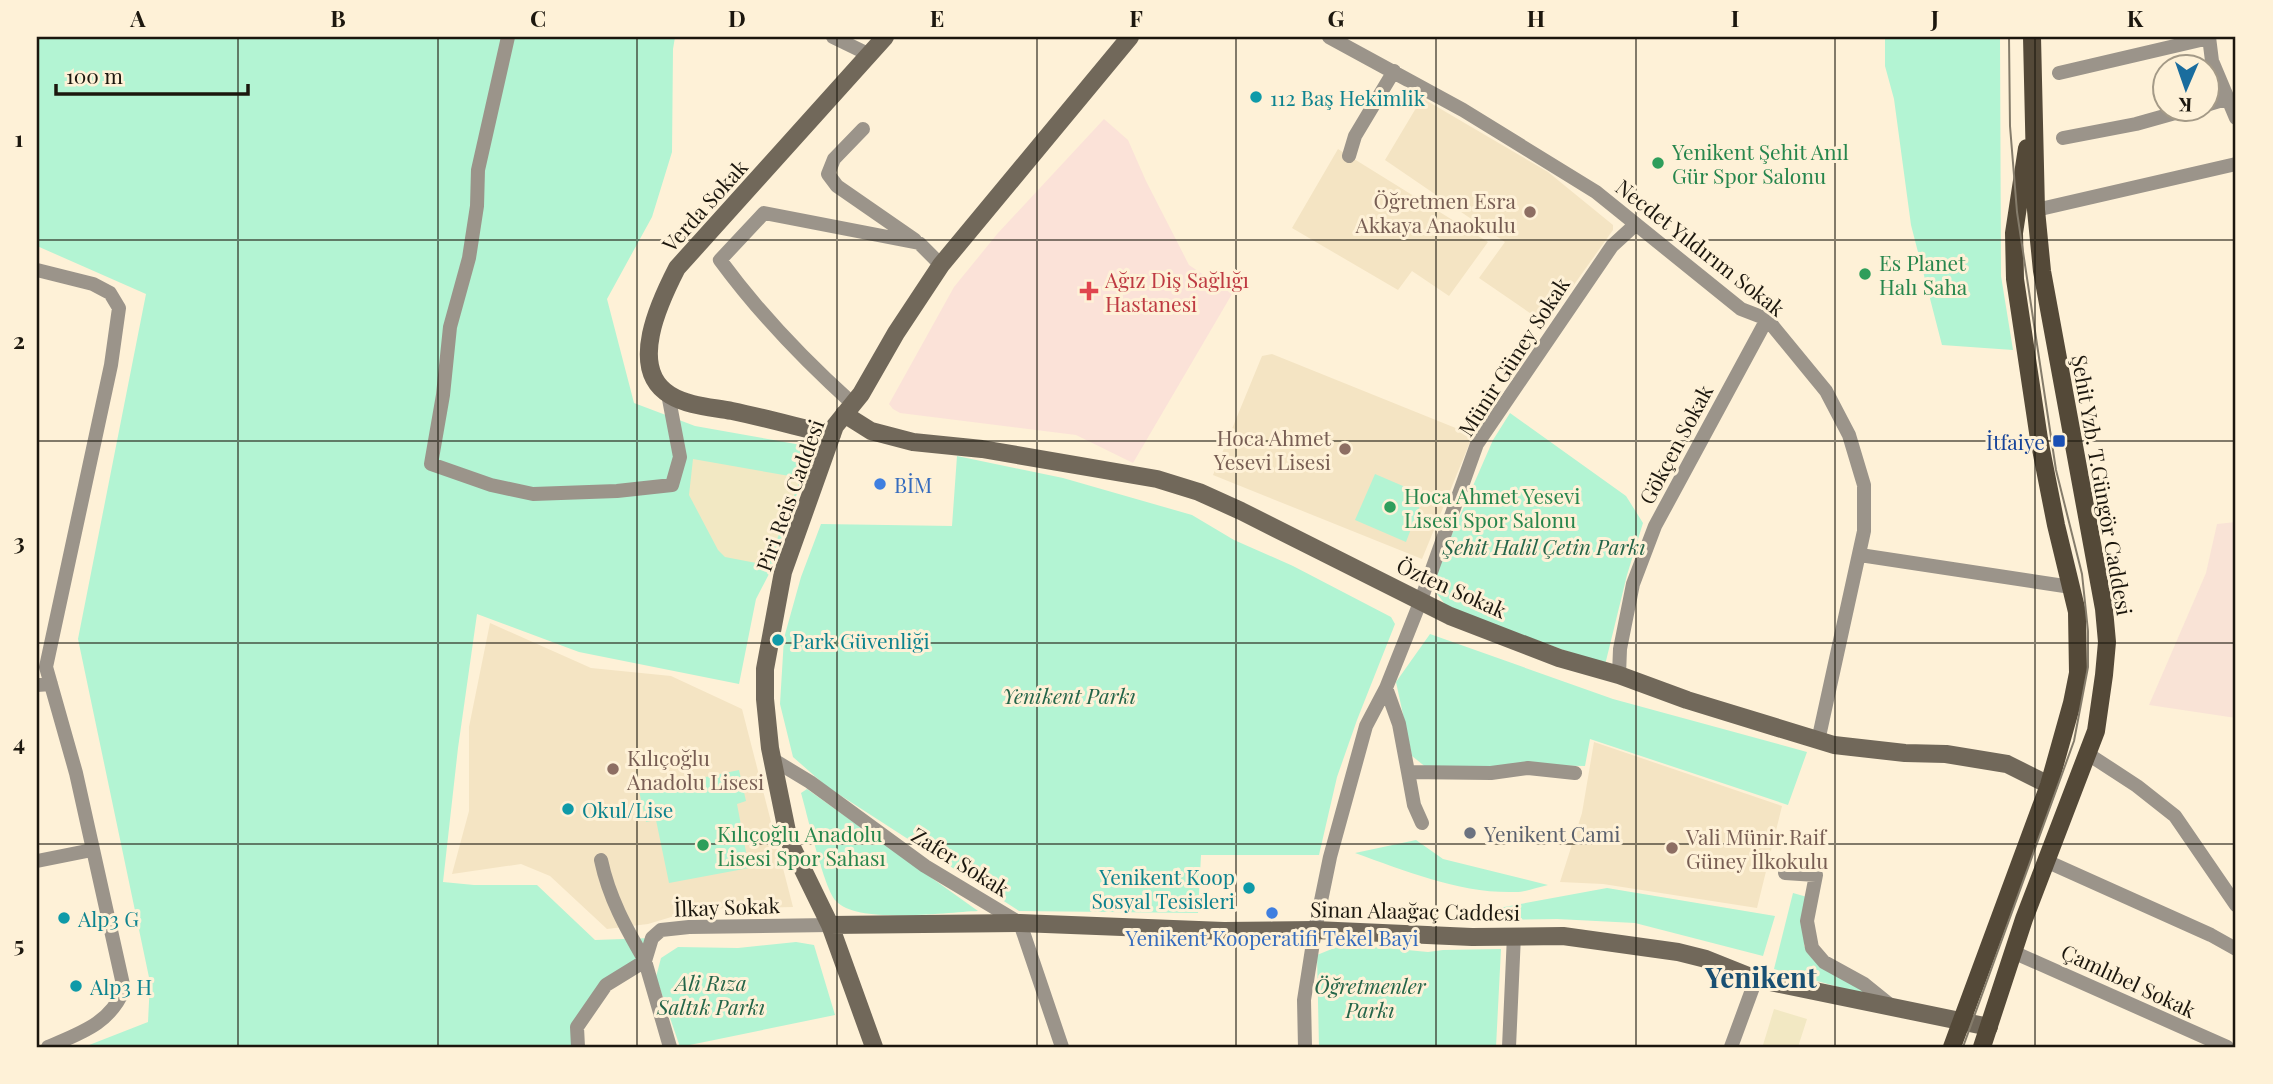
<svg xmlns="http://www.w3.org/2000/svg" width="2273" height="1084" viewBox="0 0 2273 1084" font-family="'Playfair Display',serif">
	<style>
		.built { fill: #f4e4c3 }
		.industrial { fill: #f9e3d6 }
		.medical { fill: #fbe2d8 }
		.green { fill: #b3f4d3 }
		.sand { fill: #f2e8c3 }
		.lines { fill: none; stroke-linecap: round; stroke-linejoin: round }
		.street { stroke: #9b948a; stroke-width: 14 }
		.secondary { stroke: #71685a; stroke-width: 18 }
		.primary { stroke: #544938; stroke-width: 18 }
		.tram { stroke: #857c6b; stroke-width: 2 }
		.grid { fill: none; stroke: #1c170e; stroke-width: 2; stroke-opacity: 0.55 }
		.culture-dot { fill: #0f9aa8; stroke: #fef1d7; stroke-width: 2.5 }
		.leisure-dot { fill: #2e9e5b; stroke: #fef1d7; stroke-width: 2.5 }
		.education-dot { fill: #8d6e63; stroke: #fef1d7; stroke-width: 2.5 }
		.health-dot { fill: #e0444e; stroke: #fef1d7; stroke-width: 2.5 }
		.transit-dot { fill: #1a4fb4; stroke: #fef1d7; stroke-width: 2.5 }
		.shop-dot { fill: #3f7fe0; stroke: #fef1d7; stroke-width: 2.5 }
		.worship-dot { fill: #6b7280; stroke: #fef1d7; stroke-width: 2.5 }
		.labels { text-anchor: middle; dominant-baseline: central; stroke-width: 6; stroke-linejoin: round; paint-order: stroke }
		.culture-label { font-size: 21px; fill: #0d838f; stroke: #fef1d7; text-anchor: start }
		.leisure-label { font-size: 21px; fill: #27864d; stroke: #fef1d7; text-anchor: start }
		.education-label { font-size: 21px; fill: #785e54; stroke: #fef1d7; text-anchor: end }
		.street-label { font-size: 21px; fill: #1c170e; stroke: #fef1d7 }
		.health-label { font-size: 21px; fill: #be3a42; stroke: #fef1d7; text-anchor: start }
		.transit-label { font-size: 21px; fill: #164399; stroke: #fef1d7; text-anchor: end }
		.shop-label { font-size: 21px; fill: #366cbe; stroke: #fef1d7; text-anchor: start }
		.park-label { font-size: 21px; font-style: italic; fill: #246549; stroke: #fef1d7 }
		.worship-label { font-size: 21px; fill: #5b616d; stroke: #fef1d7; text-anchor: start }
		.district-label { font-size: 28px; font-weight: bold; fill: #194f72; stroke: #fef1d7 }
		.neatline { fill: none; stroke: #1c170e; stroke-width: 2.5 }
		.grid-label { font-size: 23px; text-anchor: middle; font-weight: bold; fill: #1c170e }
	</style>
	<rect width="100%" height="100%" fill="#fef1d7"/>
	<!-- built -->
	<path class="built" d="M1422 98 1548 172 1613 225V230L1546 324 1479 278 1505 242 1385 160Z
		M1338 149 1488 242 1449 296 1412 271 1398 290 1292 228Z
		M1272 354 1473 435 1422 559 1213 475 1262 356Z
		M490 623 591 668 671 676 742 709 793 907 698 909 648 924 607 929 550 876 521 864 452 874 469 811V727Z
		M1594 742 1782 806 1757 908 1603 884 1560 882 1582 813Z"/>
	<!-- industrial -->
	<path class="industrial" d="M2236 522V718L2149 705 2206 573 2217 524Z"/>
	<!-- medical -->
	<path class="medical" d="M1104 119 1128 140 1146 181 1189 265 1232 294 1133 463 1076 435 900 413 893 409 889 404 954 287 998 233Z"/>
	<!-- green -->
	<path class="green" d="M37 37H675L673 49 672 152 652 217 607 299 634 403 695 426 813 447 770 572 756 599 739 684 579 652 477 614 458 748 443 882 474 885H537L595 940 652 938 645 961 606 985 587 1011 578 1047H84L148 1022 150 982 78 639 146 294 37 246Z
		M1885 37H2000L2001 276 2013 350 1942 345 1911 225 1894 99 1885 66Z
		M1510 413 1626 496 1643 523 1627 575 1605 665 1448 608 1434 590 1435 573 1493 440Z
		M957 456 1063 478 1192 515 1234 540 1293 566 1391 617 1395 624 1357 720 1337 777 1319 855H1201L1198 913 1019 911 826 786 793 757 780 704 784 638 801 577 821 524 952 526Z
		M1375 474 1424 495 1406 542 1355 520Z
		M1430 634 1613 699 1807 752 1788 805 1590 739 1585 766 1518 765 1491 771 1427 768 1412 756 1396 682Z
		M739 770 746 801 737 804 749 868 669 883 656 820 646 822 639 791Z
		M807 789 978 911C947 912 857 925 836 901 824 889 807 813 801 793Z
		M1416 840 1443 859 1548 885C1538 887 1526 892 1516 892 1461 894 1406 871 1355 853Z
		M1607 888 1775 916 1763 956 1635 923 1557 919 1485 920 1488 910Z
		M1793 893 1807 897 1804 946 1835 973 1874 997 1774 969Z
		M796 942 814 945 835 1015 680 1047 656 977 661 958 678 947 738 948Z
		M1344 944 1428 952 1443 950 1501 949 1496 1047H1319L1317 955Z"/>
	<!-- sand -->
	<path class="sand" d="M693 459 801 478 767 565 725 557 718 550 689 495Z
		M1774 1009 1807 1019 1798 1047 1763 1045Z"/>
	<g class="lines">
		<!-- street -->
		<path class="street" d="M508 37 478 170 477 206 469 258 450 327 443 395 431 464 491 485 533 494 617 491 672 485 680 457 668 394
			M833 37 868 54
			M1329 37 1463 110 1596 192 1741 309 1767 319 1826 391 1849 435 1864 485V531L1818 741
			M2209 37 2212 61 2236 118
			M2059 73 2209 38
			M2206 105 2226 99
			M863 129 834 159 828 174 837 186 915 240
			M2063 138 2136 124 2193 108
			M1349 156 1355 136 1394 71
			M2036 210 2236 164
			M37 270 93 284 110 293 119 308 111 365 46 667 76 773 124 989C110 1024 80 1033 48 1047
			M853 404C804 360 759 313 720 260L764 213 919 243 941 265
			M1860 555 2071 587
			M1619 675 1620 649 1633 584 1655 526 1767 319
			M37 685 51 684
			M1386 688 1399 724 1408 772 1491 773 1528 768 1575 773
			M2088 754 2137 786 2175 816 2236 905
			M772 759 810 782 925 866 1020 923 1062 1047
			M1408 772 1414 805 1422 823
			M37 861 92 850
			M2046 861 2211 935 2236 949
			M1785 873 1816 875 1807 921 1812 948 1824 962 1864 984 1890 1005
			M2013 952 2227 1047
			M578 1047 577 1027 606 985 645 961C626 928 609 898 601 860
			M670 1047 645 961 652 938 661 930 689 927 830 925
			M1305 1047 1304 1000 1315 930 1330 857 1366 726 1386 688 1421 600 1477 444 1612 246 1636 224
			M1509 1047 1514 935
			M1731 1047 1756 979"/>
		<!-- secondary -->
		<path class="secondary" d="M844 414 871 431 913 442 982 449 1157 479 1199 492 1241 511 1450 616 1559 658 1619 675 1687 700 1834 745 1905 753 1946 754 2007 764 2049 785
			M832 435C798 427 765 418 732 411 711 407 688 406 670 395 627 369 660 301 677 268L885 37
			M830 925 1020 923 1224 931 1315 930 1472 937 1563 936 1678 952 1706 959 1756 979 1989 1027
			M874 1047 830 925 789 841 770 748 765 699V669L783 572 835 426 861 394 896 333 941 265 1130 37"/>
		<!-- primary -->
		<path class="primary" d="M1952 1047 2049 785 2072 703 2078 673 2077 612 2056 525 2039 439 2015 279 2014 233 2027 148
			M1982 1047 2024 919 2096 731 2104 675 2107 642 2104 609 2042 271 2036 210 2032 37"/>
		<!-- tram -->
		<path class="tram" d="M1963 1047 2074 741 2088 667V631L2082 574 2056 470 2017 212 2010 126 2009 37"/>
	</g>
	<!-- grid -->
	<path class="grid" d="M238 37V1047M438 37V1047M637 37V1047M837 37V1047M1037 37V1047M1236 37V1047M1436 37V1047M1636 37V1047M1835 37V1047M2035 37V1047M37 240H2236M37 441H2236M37 643H2236M37 844H2236"/>
	<!-- markers -->
	<g class="culture-dot">
		<circle cx="1256" cy="97" r="7"/>
		<circle cx="778" cy="640" r="7"/>
		<circle cx="568" cy="809" r="7"/>
		<circle cx="1249" cy="888" r="7"/>
		<circle cx="64" cy="918" r="7"/>
		<circle cx="76" cy="986" r="7"/>
	</g>
	<g class="leisure-dot">
		<circle cx="1658" cy="163" r="7"/>
		<circle cx="1865" cy="274" r="7"/>
		<circle cx="1390" cy="507" r="7"/>
		<circle cx="703" cy="845" r="7"/>
	</g>
	<g class="education-dot">
		<circle cx="1530" cy="212" r="7"/>
		<circle cx="1345" cy="449" r="7"/>
		<circle cx="613" cy="769" r="7"/>
		<circle cx="1672" cy="848" r="7"/>
	</g>
	<path class="health-dot" d="M1085.5 280.5h7v7h7v7h-7v7h-7v-7h-7v-7h7z"/>
	<rect class="transit-dot" x="2052" y="434" width="14" height="14" rx="3.5"/>
	<g class="shop-dot">
		<circle cx="880" cy="484" r="7"/>
		<circle cx="1272" cy="913" r="7"/>
	</g>
	<circle class="worship-dot" cx="1470" cy="833" r="7"/>
	<g class="labels">
		<!-- culture labels -->
		<g class="culture-label">
			<text x="1270" y="97">112 Baş Hekimlik</text>
			<text x="792" y="640">Park Güvenliği</text>
			<text x="582" y="809">Okul/Lise</text>
			<text x="1235" y="876" text-anchor="end">Yenikent Koop<tspan x="1235" dy="24">Sosyal Tesisleri</tspan></text>
			<text x="78" y="918">Alp3 G</text>
			<text x="90" y="986">Alp3 H</text>
		</g>
		<!-- leisure labels -->
		<g class="leisure-label">
			<text x="1672" y="151">Yenikent Şehit Anıl<tspan x="1672" dy="24">Gür Spor Salonu</tspan></text>
			<text x="1879" y="262">Es Planet<tspan x="1879" dy="24">Halı Saha</tspan></text>
			<text x="1404" y="495">Hoca Ahmet Yesevi<tspan x="1404" dy="24">Lisesi Spor Salonu</tspan></text>
			<text x="717" y="833">Kılıçoğlu Anadolu<tspan x="717" dy="24">Lisesi Spor Sahası</tspan></text>
		</g>
		<!-- education labels -->
		<g class="education-label">
			<text x="1516" y="200">Öğretmen Esra<tspan x="1516" dy="24">Akkaya Anaokulu</tspan></text>
			<text x="1331" y="437">Hoca Ahmet<tspan x="1331" dy="24">Yesevi Lisesi</tspan></text>
			<text x="627" y="757" text-anchor="start">Kılıçoğlu<tspan x="627" dy="24">Anadolu Lisesi</tspan></text>
			<text x="1686" y="836" text-anchor="start">Vali Münir Raif<tspan x="1686" dy="24">Güney İlkokulu</tspan></text>
		</g>
		<!-- street labels -->
		<g class="street-label">
			<text transform="translate(704 205) rotate(-48)">Verda Sokak</text>
			<text transform="translate(1701 247) rotate(38)">Necdet Yıldırım Sokak</text>
			<text transform="translate(1513 356) rotate(-57)">Münir Güney Sokak</text>
			<text transform="translate(1675 444) rotate(-62)">Gökçen Sokak</text>
			<text transform="translate(2103 485) rotate(80)">Şehit Yzb. T.Güngör Caddesi</text>
			<text transform="translate(789 495) rotate(-70)">Piri Reis Caddesi</text>
			<text transform="translate(1452 587) rotate(24)">Özten Sokak</text>
			<text transform="translate(961 861) rotate(32)">Zafer Sokak</text>
			<text transform="translate(727 906) rotate(-2)">İlkay Sokak</text>
			<text transform="translate(1415 910) rotate(1)">Sinan Alaağaç Caddesi</text>
			<text transform="translate(2129 980) rotate(25)">Çamlıbel Sokak</text>
		</g>
		<!-- health labels -->
		<g class="health-label">
			<text x="1105" y="279">Ağız Diş Sağlığı<tspan x="1105" dy="24">Hastanesi</tspan></text>
		</g>
		<!-- transit labels -->
		<g class="transit-label">
			<text x="2045" y="441">İtfaiye</text>
		</g>
		<!-- shop labels -->
		<g class="shop-label">
			<text x="894" y="484">BİM</text>
			<text x="1272" y="937" text-anchor="middle">Yenikent Kooperatifi Tekel Bayi</text>
		</g>
		<!-- park labels -->
		<g class="park-label">
			<text x="1544" y="546">Şehit Halil Çetin Parkı</text>
			<text x="1069" y="695">Yenikent Parkı</text>
			<text x="711" y="982">Ali Rıza<tspan x="711" dy="24">Saltık Parkı</tspan></text>
			<text x="1370" y="985">Öğretmenler<tspan x="1370" dy="24">Parkı</tspan></text>
		</g>
		<!-- worship labels -->
		<g class="worship-label">
			<text x="1484" y="833">Yenikent Cami</text>
		</g>
		<!-- district labels -->
		<g class="district-label">
			<text x="1761" y="976">Yenikent</text>
		</g>
	</g>
	<!-- border -->
	<rect width="2273" height="1084" fill="none" stroke="#fef1d7" stroke-width="77"/>
	<!-- north arrow -->
	<g transform="translate(2186 88) rotate(182)"><circle r="33" fill="#fef1d7" stroke="#a49a87" stroke-width="2"/>
	<path d="M0-5L12 26L0 18L-12 26Z" fill="#1a6d9e"/>
	<text y="-10" font-size="19" font-weight="bold" text-anchor="middle" fill="#1c170e">K</text>
	</g>
	<!-- scale -->
	<path d="M56 84v10h192v-10" fill="none" stroke="#1c170e" stroke-width="3.5"/>
	<text x="66" y="84" font-size="21" fill="#1c170e" stroke="#fef1d7" stroke-width="5" paint-order="stroke">100 m</text>
	<rect x="38" y="38" width="2196" height="1008" class="neatline"/>
	<g class="grid-label">
		<text x="138" y="27">A</text>
		<text x="338" y="27">B</text>
		<text x="538" y="27">C</text>
		<text x="737" y="27">D</text>
		<text x="937" y="27">E</text>
		<text x="1136" y="27">F</text>
		<text x="1336" y="27">G</text>
		<text x="1536" y="27">H</text>
		<text x="1735" y="27">I</text>
		<text x="1935" y="27">J</text>
		<text x="2135" y="27">K</text>
		<text x="19" y="147">1</text>
		<text x="19" y="349">2</text>
		<text x="19" y="550">3</text>
		<text x="19" y="751">4</text>
		<text x="19" y="953">5</text>
	</g>
</svg>
